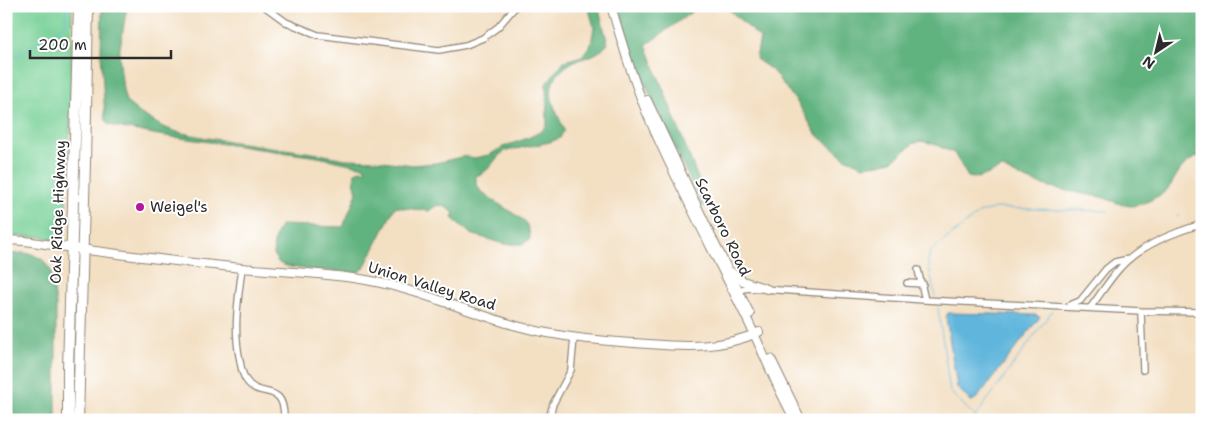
<svg xmlns="http://www.w3.org/2000/svg" width="1208" height="426" viewBox="0 0 1208 426" font-family="'Shantell Sans',sans-serif">
	<style>
		.green { fill: #77d096; stroke: #517e60 }
		.forest { fill: #61b27f; stroke: #466e55 }
		.water { fill: #5eb5db; stroke: #447083 }
		.lines { fill: none; stroke-linecap: round; stroke-linejoin: round }
		.stream { stroke: #5eb5db; stroke-width: 1 }
		.street-casing { stroke: #8f8576; stroke-width: 8 }
		.secondary-casing { stroke: #8f8576; stroke-width: 10 }
		.highway-casing { stroke: #8f8576; stroke-width: 12 }
		.street { stroke: #fff; stroke-width: 5.5 }
		.secondary { stroke: #fff; stroke-width: 8 }
		.highway { stroke: #fff; stroke-width: 10 }
		.poi-dot { fill: #b5179e; stroke: #fff; stroke-width: 2 }
		.labels { text-anchor: middle; dominant-baseline: central; stroke-width: 4; stroke-linejoin: round; paint-order: stroke }
		.poi-label { font-size: 15px; fill: #2b2b2b; stroke: #fff; text-anchor: start }
		.street-label { font-size: 15px; fill: #2b2b2b; stroke: #fff }
	</style>
	<rect width="100%" height="100%" fill="#fff"/>
	<filter id="ink" filterUnits="userSpaceOnUse"><feTurbulence type="fractalNoise" baseFrequency=".02" numOctaves="2"/><feDisplacementMap in="SourceGraphic" scale="10" xChannelSelector="R" yChannelSelector="G"/><feConvolveMatrix kernelMatrix="1 2 1 2 8 2 1 2 1" color-interpolation-filters="sRGB"/></filter>
	<filter id="wash" filterUnits="userSpaceOnUse"><feTurbulence type="fractalNoise" baseFrequency=".0096" numOctaves="4" result="noise"/><feDisplacementMap in="SourceGraphic" scale="20" xChannelSelector="R" yChannelSelector="G"/><feGaussianBlur stdDeviation="1.12" result="paint"/><feColorMatrix in="noise" values="0 0 0 0 0 0 0 0 0 0 0 0 0 0 0 0 0 1.4 0 .05"/><feComposite in="paint" operator="in"/></filter>
	<g filter="url(#wash)">
		<rect width="100%" height="100%" fill="#f3dfc2"/>
		<!-- green -->
		<path class="green" d="M6 6H72L71 111 65 225 62 237 56 240 41 237 6 236Z"/>
		<!-- forest -->
		<path class="forest" d="M102 6H127L119 54 123 90 126 102 141 114 163 127 177 132 207 138 319 154 345 159 375 160 413 165 436 163 465 156 474 158 489 155 505 146 528 138 542 131 547 124 546 84 564 61 582 56 591 44 594 27 588 6H598L608 44C596 56 590 56 575 61 568 64 564 68 559 73 542 92 557 110 564 130L560 138 550 142 505 151C492 159 492 171 476 176V184L482 193 525 221 529 230 530 239 523 244H504L471 234 452 218 454 213C444 205 439 202 429 211L395 207 364 268 359 272C344 272 292 270 281 264 268 257 274 235 281 225L343 227 357 193 354 180 355 173 359 170 365 171V167L318 157 159 135 117 127 108 124 105 119 101 53Z
			M619 6H700L646 45 710 209 702 205 699 200 636 64Z
			M725 6H1202V154C1194 158 1186 162 1180 170 1174 178 1171 188 1162 194 1153 199 1141 206 1130 206 1120 205 1111 200 1101 197 1068 191 1032 186 1003 168 991 171 981 181 968 177L954 153 934 144 921 141 913 144 892 161 879 164 863 166 845 158 816 134 799 105 772 70 756 59 760 38Z
			M23 253 32 254 43 260 51 271 56 303V420H6V254Z"/>
		<!-- water -->
		<path class="water" d="M948 313 1035 315 1040 317 978 397 971 402 957 387 946 317Z"/>
		<g class="lines">
			<!-- stream -->
			<path class="stream" d="M6 63 66 24V6
				M1177 217 1179 214
				M935 296 928 263 930 252 979 213 995 208 1108 211
				M938 308 950 392 975 416
				M973 420 1052 311"/>
		</g>
	</g>
	<g filter="url(#ink)">
		<g class="lines">
			<defs>
				<path id="street" d="M264 6 286 22 318 35 439 50 466 45 483 38 498 27 516 6
					M242 268C238 300 233 329 240 361 241 367 242 374 246 380 259 401 285 379 284 420
					M918 270 925 300
					M907 283 923 284
					M735 290 750 288 925 300 1141 311 1202 312
					M1070 305 1080 301 1106 269 1115 262 1129 259
					M1090 308C1100 295 1109 280 1120 268 1139 246 1175 232 1202 224
					M1141 311 1143 370
					M549 419 553 404 571 370 574 338
					M467 420 476 417 560 420"/>
				<path id="secondary" d="M611 6C623 46 635 87 652 125 680 189 713 250 744 313 762 348 775 385 795 420
					M647 100 711 236 750 314
					M6 240 25 241C97 252 169 261 242 268 283 272 325 273 366 280 418 289 467 312 517 326 560 338 604 341 648 344 685 347 723 349 759 332
					M731 272 743 281 767 289
					M771 359 801 420"/>
				<path id="highway" d="M68 420V368L79 6
					M78 420 85 163 88 6"/>
			</defs>
			<!-- street casing -->
			<use href="#street" class="street-casing"/>
			<!-- secondary casing -->
			<use href="#secondary" class="secondary-casing"/>
			<!-- highway casing -->
			<use href="#highway" class="highway-casing"/>
			<!-- street -->
			<use href="#street" class="street"/>
			<!-- secondary -->
			<use href="#secondary" class="secondary"/>
			<!-- highway -->
			<use href="#highway" class="highway"/>
		</g>
	</g>
	<!-- markers -->
	<circle class="poi-dot" cx="140" cy="207" r="5"/>
	<g class="labels">
		<!-- poi labels -->
		<g class="poi-label">
			<text x="150" y="207">Weigel's</text>
		</g>
		<!-- street labels -->
		<g class="street-label">
			<text transform="translate(58 212) rotate(-88)">Oak Ridge Highway</text>
			<text transform="translate(723 227) rotate(64)">Scarboro Road</text>
			<text transform="translate(432 286) rotate(17)">Union Valley Road</text>
		</g>
	</g>
	<!-- margin -->
	<rect width="1208" height="426" fill="none" stroke="#fff" stroke-width="25"/>
	<!-- north arrow -->
	<g transform="translate(1156 52) rotate(215)" stroke="#ffffff" stroke-width="4" paint-order="stroke">
	<path d="M0-4L9 19L0 12L-9 19Z" fill="#2b2b2b"/>
	<text y="-8" font-size="14" font-weight="bold" text-anchor="middle" fill="#2b2b2b">N</text>
	</g>
	<!-- scale -->
	<path d="M30 50v8h141v-8" fill="none" stroke="#2b2b2b" stroke-width="2.5"/>
	<text x="38" y="50" font-size="15" fill="#2b2b2b" stroke="#ffffff" stroke-width="4" paint-order="stroke">200 m</text>
</svg>
